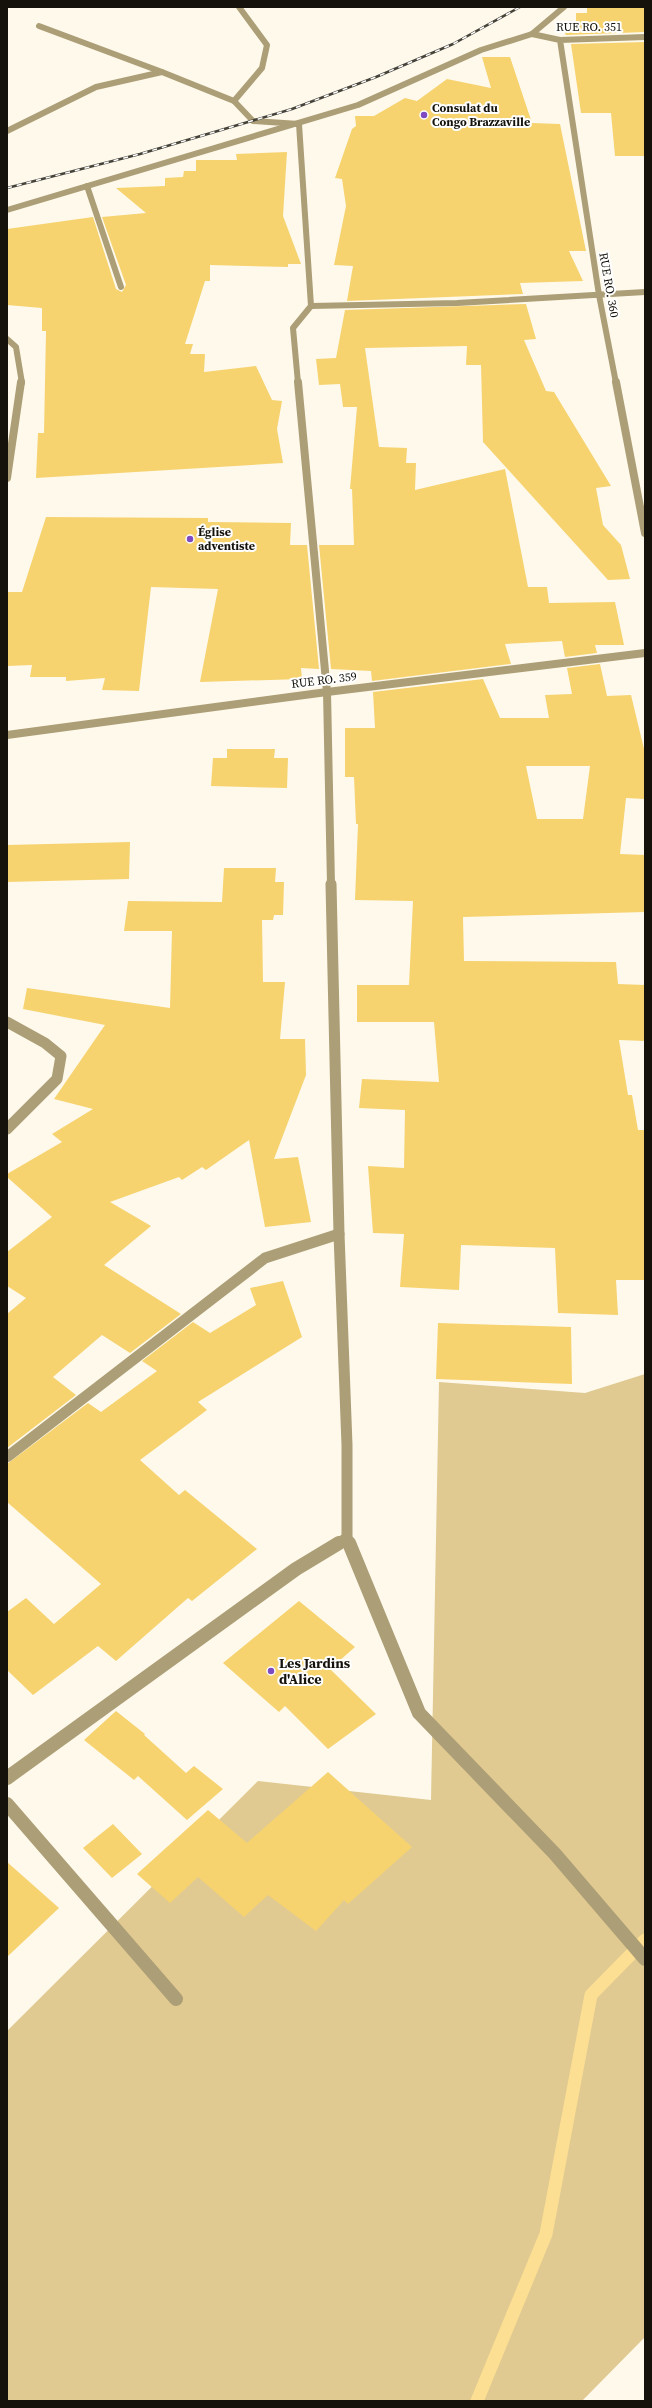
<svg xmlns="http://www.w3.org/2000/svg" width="652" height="2408" viewBox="0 0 652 2408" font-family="'Source Serif 4',serif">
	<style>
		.green { fill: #e0ca91 }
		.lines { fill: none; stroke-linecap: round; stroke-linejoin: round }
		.stream { stroke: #fcdf93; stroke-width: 13 }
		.building { fill: #f6d36f; fill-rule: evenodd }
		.service { stroke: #ac9e76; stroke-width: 6 }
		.minor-far3 { stroke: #ac9e76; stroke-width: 6 }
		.minor-far2 { stroke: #ac9e76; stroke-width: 8 }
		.minor-far1 { stroke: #ac9e76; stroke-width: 11 }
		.minor { stroke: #ac9e76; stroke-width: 14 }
		.tertiary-far3 { stroke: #ac9e76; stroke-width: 6 }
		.tertiary-far2 { stroke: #ac9e76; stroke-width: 8 }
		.tertiary-far1 { stroke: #ac9e76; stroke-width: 11 }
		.tertiary { stroke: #ac9e76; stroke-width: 14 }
		.rail-casing { stroke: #454239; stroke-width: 2.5 }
		.rail { stroke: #fff; stroke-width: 1.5; stroke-dasharray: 5; stroke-linecap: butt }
		.poi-dot { fill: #7d4ac1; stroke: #fff; stroke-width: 1.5 }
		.labels { text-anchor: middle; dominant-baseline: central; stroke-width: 4; stroke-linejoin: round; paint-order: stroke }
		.far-street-label { font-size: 12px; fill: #15120b; stroke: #fff }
		.far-poi-label { font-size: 12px; font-weight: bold; fill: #15120b; stroke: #fff; text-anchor: start }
		.poi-label { font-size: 14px; font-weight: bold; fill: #15120b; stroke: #fff; text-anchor: start }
	</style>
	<rect width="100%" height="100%" fill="#fef9eb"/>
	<!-- green -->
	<path class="green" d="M645 1374V2337L582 2401H7V2031L258 1781 431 1800 439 1382 585 1393Z"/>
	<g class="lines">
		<!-- stream -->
		<path class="stream" d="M477 2401 546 2234 591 1995 645 1940"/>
	</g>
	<!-- building -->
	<path class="building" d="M587 7H645V32L566 35 561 25 576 24V13H587Z
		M645 42V156H615L611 113H581L571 44Z
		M482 57H510L532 123 560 124 586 251H569L583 281 520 283 523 294 347 301 353 266 334 265 346 206 342 179 335 178 352 129 356 126 355 116H374L405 98 417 101 447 79 491 88Z
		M287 152 283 216 301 264H288V267L210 265V281H205L185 344H193L190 354H205L204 372 256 366 272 400 282 401 277 429 283 463 36 478 38 433H44L46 331H42V308L7 305V229L93 217 116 289 122 292 126 285 102 217 146 213 116 188 165 186V178L183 177 184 171H196V160H237L236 154Z
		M526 304 536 339 524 340 546 391 554 392 611 486 596 488 603 525 621 545 630 579 608 580 483 442 481 365H466L467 346 365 348 379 447 407 448 406 463H416L415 490 505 469 528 587H547L549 603 615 602 624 645H595L597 653 565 657 562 641 505 644 511 664 372 681 371 671 331 669 319 545H354L352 489H350L357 407H343L340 384 319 385 316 359 336 358 345 310Z
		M46 517 208 518V522L291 523 290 545H307L319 669 301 668 302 679 200 682 218 589 151 587 139 691 102 690 105 678 66 681V677H30L32 665 7 666V592H22Z
		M600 664 607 696 631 695 645 753V799L626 798 620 854 645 855V912L463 917 464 961 616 962 618 984 645 985V1041L619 1040 628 1095H632L638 1130H645V1280H616L618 1315 558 1313 555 1248 461 1245 459 1290 400 1287 404 1234 373 1233 368 1166 404 1168 405 1110 359 1108 362 1079 439 1082 434 1022H357V985H409L413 901 355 900 358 824H356L354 777H345V728H375L373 692 483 679 500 718H549L545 695 572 694 567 668ZM526 766H590L583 819H537Z
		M227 749H275L274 758H288L287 788 211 786 213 758H227Z
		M130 842 129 879 7 882V845Z
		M224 868H276L275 882H284L283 915H274L273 920H262L263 982H285L280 1039H305L306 1075 274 1159 298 1157 311 1222 265 1227 249 1140 206 1170 202 1167 182 1180 179 1177 110 1202 151 1226 104 1265 181 1314 130 1353 102 1335 53 1377 76 1395 7 1448V1314L26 1298 7 1286V1252L52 1217 7 1177V1174L62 1142 52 1134 93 1109 54 1099 105 1025 23 1009 27 988 170 1008 172 931H124L128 901 222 902Z
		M283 1281 302 1337 198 1402 207 1410 140 1460 179 1495 185 1490 257 1549 192 1601 188 1598 116 1661 98 1646 33 1695 7 1670V1612L26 1598 54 1624 101 1584 7 1502V1464L88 1403 101 1412 157 1371 142 1361 193 1322 210 1333 256 1305 250 1288Z
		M438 1323 571 1327 572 1384 436 1379Z
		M299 1601 355 1647 330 1669 376 1714 328 1749 285 1706 279 1712 223 1663Z
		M116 1711 145 1734 144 1735 186 1773 194 1766 223 1789 187 1820 138 1776 134 1780 84 1740Z
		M328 1772 412 1847 348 1904 344 1900 316 1931 268 1895 244 1917 198 1877 170 1903 137 1874 208 1810 247 1843Z
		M113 1824 142 1854 112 1878 83 1848Z
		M7 1862 59 1908 7 1957Z"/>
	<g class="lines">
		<!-- service -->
		<path class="service" d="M39 26 162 72
			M234 101 262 68 267 45 239 7
			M87 186 121 287"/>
		<!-- minor-far3 -->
		<path class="minor-far3" d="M532 34 560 40 645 37
			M560 40 599 295 616 383
			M7 131 96 87 162 72 234 101 253 121 299 124
			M311 306 457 303 645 292
			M7 339 16 347 22 383"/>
		<!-- minor-far2 -->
		<path class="minor-far2" d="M616 382 645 533
			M7 478 21 382
			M7 735 327 692 645 653"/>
		<!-- minor-far1 -->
		<path class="minor-far1" d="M7 1022 45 1043 61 1056 57 1079 7 1129
			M7 1457 265 1258 339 1234
			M337 1544 347 1538"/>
		<!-- minor -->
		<path class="minor" d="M7 1778 296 1569 339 1543
			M7 1804 176 1999"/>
		<!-- tertiary-far3 -->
		<path class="tertiary-far3" d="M7 210 358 105 481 50 532 34 564 7
			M298 383 293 328 311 306 299 124"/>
		<!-- tertiary-far2 -->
		<path class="tertiary-far2" d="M298 382 327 692 331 885"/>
		<!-- tertiary-far1 -->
		<path class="tertiary-far1" d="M331 884 339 1234 347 1445V1538L349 1544"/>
		<!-- tertiary -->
		<path class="tertiary" d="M349 1543 419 1713 555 1854 645 1959"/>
		<defs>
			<path id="rail" d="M7 188 140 154 292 109 376 77 453 44 520 7"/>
		</defs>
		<!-- rail casing -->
		<use href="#rail" class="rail-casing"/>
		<!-- rail -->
		<use href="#rail" class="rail"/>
	</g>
	<!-- markers -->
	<g class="poi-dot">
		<circle cx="424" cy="115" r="4"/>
		<circle cx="190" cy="539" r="4"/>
		<circle cx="271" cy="1671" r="4"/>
	</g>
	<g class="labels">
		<!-- far-street labels -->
		<g class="far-street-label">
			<text x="589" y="27">RUE RO. 351</text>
			<text transform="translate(609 285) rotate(80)">RUE RO. 360</text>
			<text transform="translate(324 680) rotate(-7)">RUE RO. 359</text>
		</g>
		<!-- far-poi labels -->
		<g class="far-poi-label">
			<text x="432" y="108">Consulat du<tspan x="432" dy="14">Congo Brazzaville</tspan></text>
			<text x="198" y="532">Église<tspan x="198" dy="14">adventiste</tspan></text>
		</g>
		<!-- poi labels -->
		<g class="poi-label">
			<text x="279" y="1663">Les Jardins<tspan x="279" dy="16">d'Alice</tspan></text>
		</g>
	</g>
	<!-- border -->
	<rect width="652" height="2408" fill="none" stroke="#15120b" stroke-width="16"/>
</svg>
